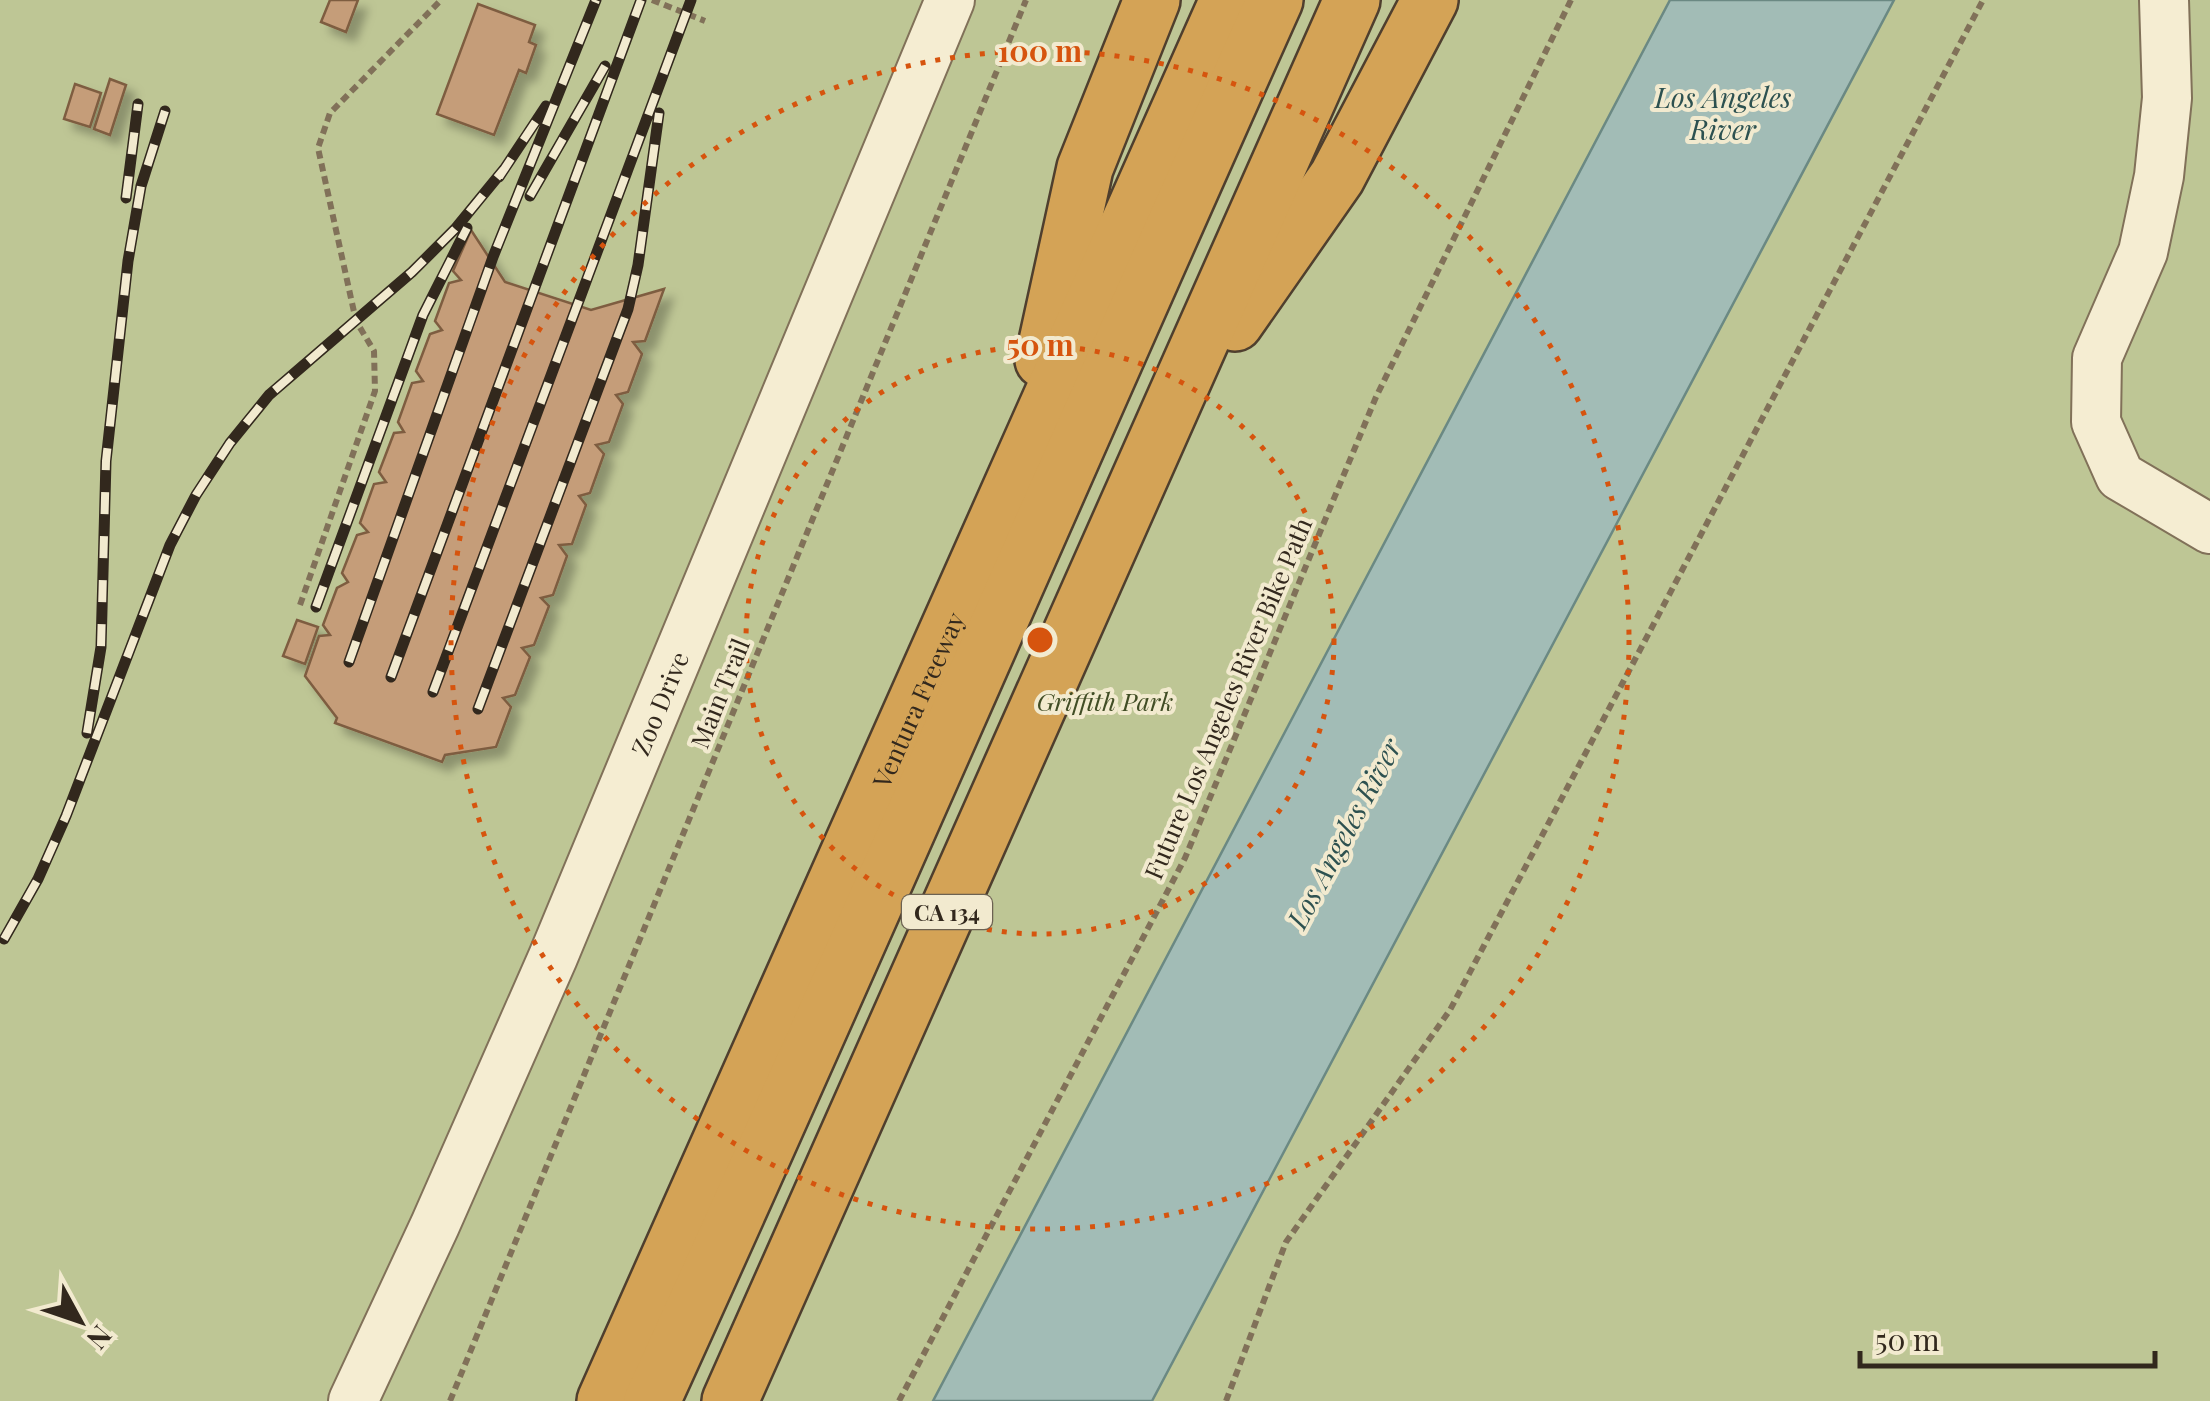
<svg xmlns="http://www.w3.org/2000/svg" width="2210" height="1401" viewBox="0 0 2210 1401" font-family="'Playfair Display',serif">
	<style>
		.green { fill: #bec695 }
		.water { fill: #a2bcb6; stroke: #6b8983; stroke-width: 2.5 }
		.building { fill: #c59d79; stroke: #7e5d41; stroke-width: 2.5; filter: url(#shadow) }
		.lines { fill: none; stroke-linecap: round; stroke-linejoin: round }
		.minor-casing { stroke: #817159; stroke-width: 52 }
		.highway-casing { stroke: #4f3f2e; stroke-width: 60 }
		.path { stroke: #817159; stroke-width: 6; stroke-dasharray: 8 5; stroke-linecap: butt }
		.minor { stroke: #f5edd2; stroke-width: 48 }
		.highway { stroke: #d4a356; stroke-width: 55 }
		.rail-casing { stroke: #32281d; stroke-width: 11 }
		.rail { stroke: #f2eacf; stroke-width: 8; stroke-dasharray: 22; stroke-linecap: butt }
		.ring { fill: none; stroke: #d6540e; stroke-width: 5; stroke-dasharray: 5 10 }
		.labels { text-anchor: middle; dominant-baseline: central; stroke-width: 8; stroke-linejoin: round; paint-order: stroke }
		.shield { fill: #f2eacf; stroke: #6c6252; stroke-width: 2.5 }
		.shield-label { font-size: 22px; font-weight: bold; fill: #32281d }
		.street-label { font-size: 25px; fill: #32281d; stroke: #f2eacf }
		.park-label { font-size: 25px; font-style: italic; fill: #414d25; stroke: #f2eacf }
		.water-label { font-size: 28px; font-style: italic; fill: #2d5150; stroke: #f2eacf }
		.centre { fill: #d6540e; stroke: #f2eacf; stroke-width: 5 }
		.ring-label { font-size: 30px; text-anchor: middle; font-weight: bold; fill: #d6540e; stroke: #f2eacf; stroke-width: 8; stroke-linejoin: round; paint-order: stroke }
	</style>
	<defs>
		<filter id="shadow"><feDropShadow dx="9" dy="9" stdDeviation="5" flood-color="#0004"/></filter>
	</defs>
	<rect width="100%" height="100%" fill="#eae0c0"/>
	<!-- green -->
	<path class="green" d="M0 0H2210V1401H0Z"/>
	<!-- water -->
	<path class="water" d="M1670 0H1894L1152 1401H933Z"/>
	<!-- building -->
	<path class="building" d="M330 0H358L346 32 321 22Z
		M478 4 535 25 529 42 536 45 526 73 519 70 494 135 437 114Z
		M110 79 126 85 110 135 94 129Z
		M75 84 101 93 90 127 64 119Z
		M471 230 505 282 591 310 664 289 645 341 633 342 642 354 628 392 616 395 623 404 609 442 596 445 604 454 590 493 579 496 586 505 572 544 559 545 567 556 553 595 541 598 549 606 534 645 522 648 530 657 515 695 503 698 511 707 496 747 445 755 442 762 335 723 337 718 305 676 319 636 330 635 323 625 337 588 348 582 342 573 357 535 368 532 360 523 374 484 386 482 379 472 394 433 404 432 398 422 412 383 423 381 416 371 430 334 442 330 435 321 449 283 461 280 453 271Z
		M297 620 318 627 305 664 283 656Z"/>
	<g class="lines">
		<defs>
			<g id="minor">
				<path d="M2164 0 2167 98 2159 176 2143 252 2097 358 2096 422 2120 476 2210 529"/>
				<path id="s1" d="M353 1401 435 1225 553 957 950 0"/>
			</g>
			<g id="highway">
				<path d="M1235 323 1337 177 1430 0"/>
				<path d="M1043 360 1085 168 1152 0"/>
				<path id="s2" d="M605 1401 1228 0"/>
				<path d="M652 1401C864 936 1066 466 1275 0"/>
				<path d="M730 1401 1352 0"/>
			</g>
		</defs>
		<!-- minor casing -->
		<use href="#minor" class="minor-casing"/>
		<!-- highway casing -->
		<use href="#highway" class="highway-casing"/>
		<!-- path -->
		<path class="path" d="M652 0 705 21
			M300 605 375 391 374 351 356 321 318 148 330 113 441 0
			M450 1401 1026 0
			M899 1401 1185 858 1376 397 1571 0
			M1226 1401 1286 1242 1450 1010 1983 0"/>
		<!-- minor -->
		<use href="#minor" class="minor"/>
		<!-- highway -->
		<use href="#highway" class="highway"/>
		<defs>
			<path id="rail" d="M499 177 546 106
				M530 196 605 66
				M126 198 138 104
				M316 607 423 315 467 228
				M349 662 493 257 596 0
				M391 677 641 0
				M433 692 691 0
				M478 709 628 309 638 265 659 113
				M87 733 101 647 106 461 128 261 141 186 165 111
				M4 939 38 879 66 816 170 545 196 495 230 443 269 395 412 272 455 229 505 168"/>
		</defs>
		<!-- rail casing -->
		<use href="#rail" class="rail-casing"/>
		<!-- rail -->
		<use href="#rail" class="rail"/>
	</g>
	<!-- distance rings -->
	<g class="ring">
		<circle cx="1040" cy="640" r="294"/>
		<circle cx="1040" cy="640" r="589"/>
	</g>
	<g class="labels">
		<!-- shield labels -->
		<rect class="shield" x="902" y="895" width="90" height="34" rx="8"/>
		<g class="shield-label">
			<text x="947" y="912">CA 134</text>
		</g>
		<!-- street labels -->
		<g class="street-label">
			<text transform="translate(719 693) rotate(-68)">Main Trail</text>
			<text transform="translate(1227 698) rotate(-67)">Future Los Angeles River Bike Path</text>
			<text stroke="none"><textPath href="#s2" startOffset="768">Ventura Freeway</textPath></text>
			<text stroke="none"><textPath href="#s1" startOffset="762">Zoo Drive</textPath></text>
		</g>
		<!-- park labels -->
		<g class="park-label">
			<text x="1105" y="700">Griffith Park</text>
		</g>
		<!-- water labels -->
		<g class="water-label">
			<text x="1723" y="96">Los Angeles<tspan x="1723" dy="32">River</tspan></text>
			<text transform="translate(1343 833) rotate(-62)">Los Angeles River</text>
		</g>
	</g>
	<circle cx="1040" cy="640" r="15" class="centre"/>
	<g class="ring-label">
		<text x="1040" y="62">100 m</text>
		<text x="1040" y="356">50 m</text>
	</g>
	<!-- north arrow -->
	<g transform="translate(80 1321) rotate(130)" stroke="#f2eacf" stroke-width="8" paint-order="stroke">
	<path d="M0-8L18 38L0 25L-18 38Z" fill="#32281d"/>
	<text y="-15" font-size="28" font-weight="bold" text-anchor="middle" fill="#32281d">N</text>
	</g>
	<!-- scale -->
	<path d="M1860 1351v15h295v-15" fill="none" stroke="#32281d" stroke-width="5"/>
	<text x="1875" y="1351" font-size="30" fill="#32281d" stroke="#f2eacf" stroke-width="8" paint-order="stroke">50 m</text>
</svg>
